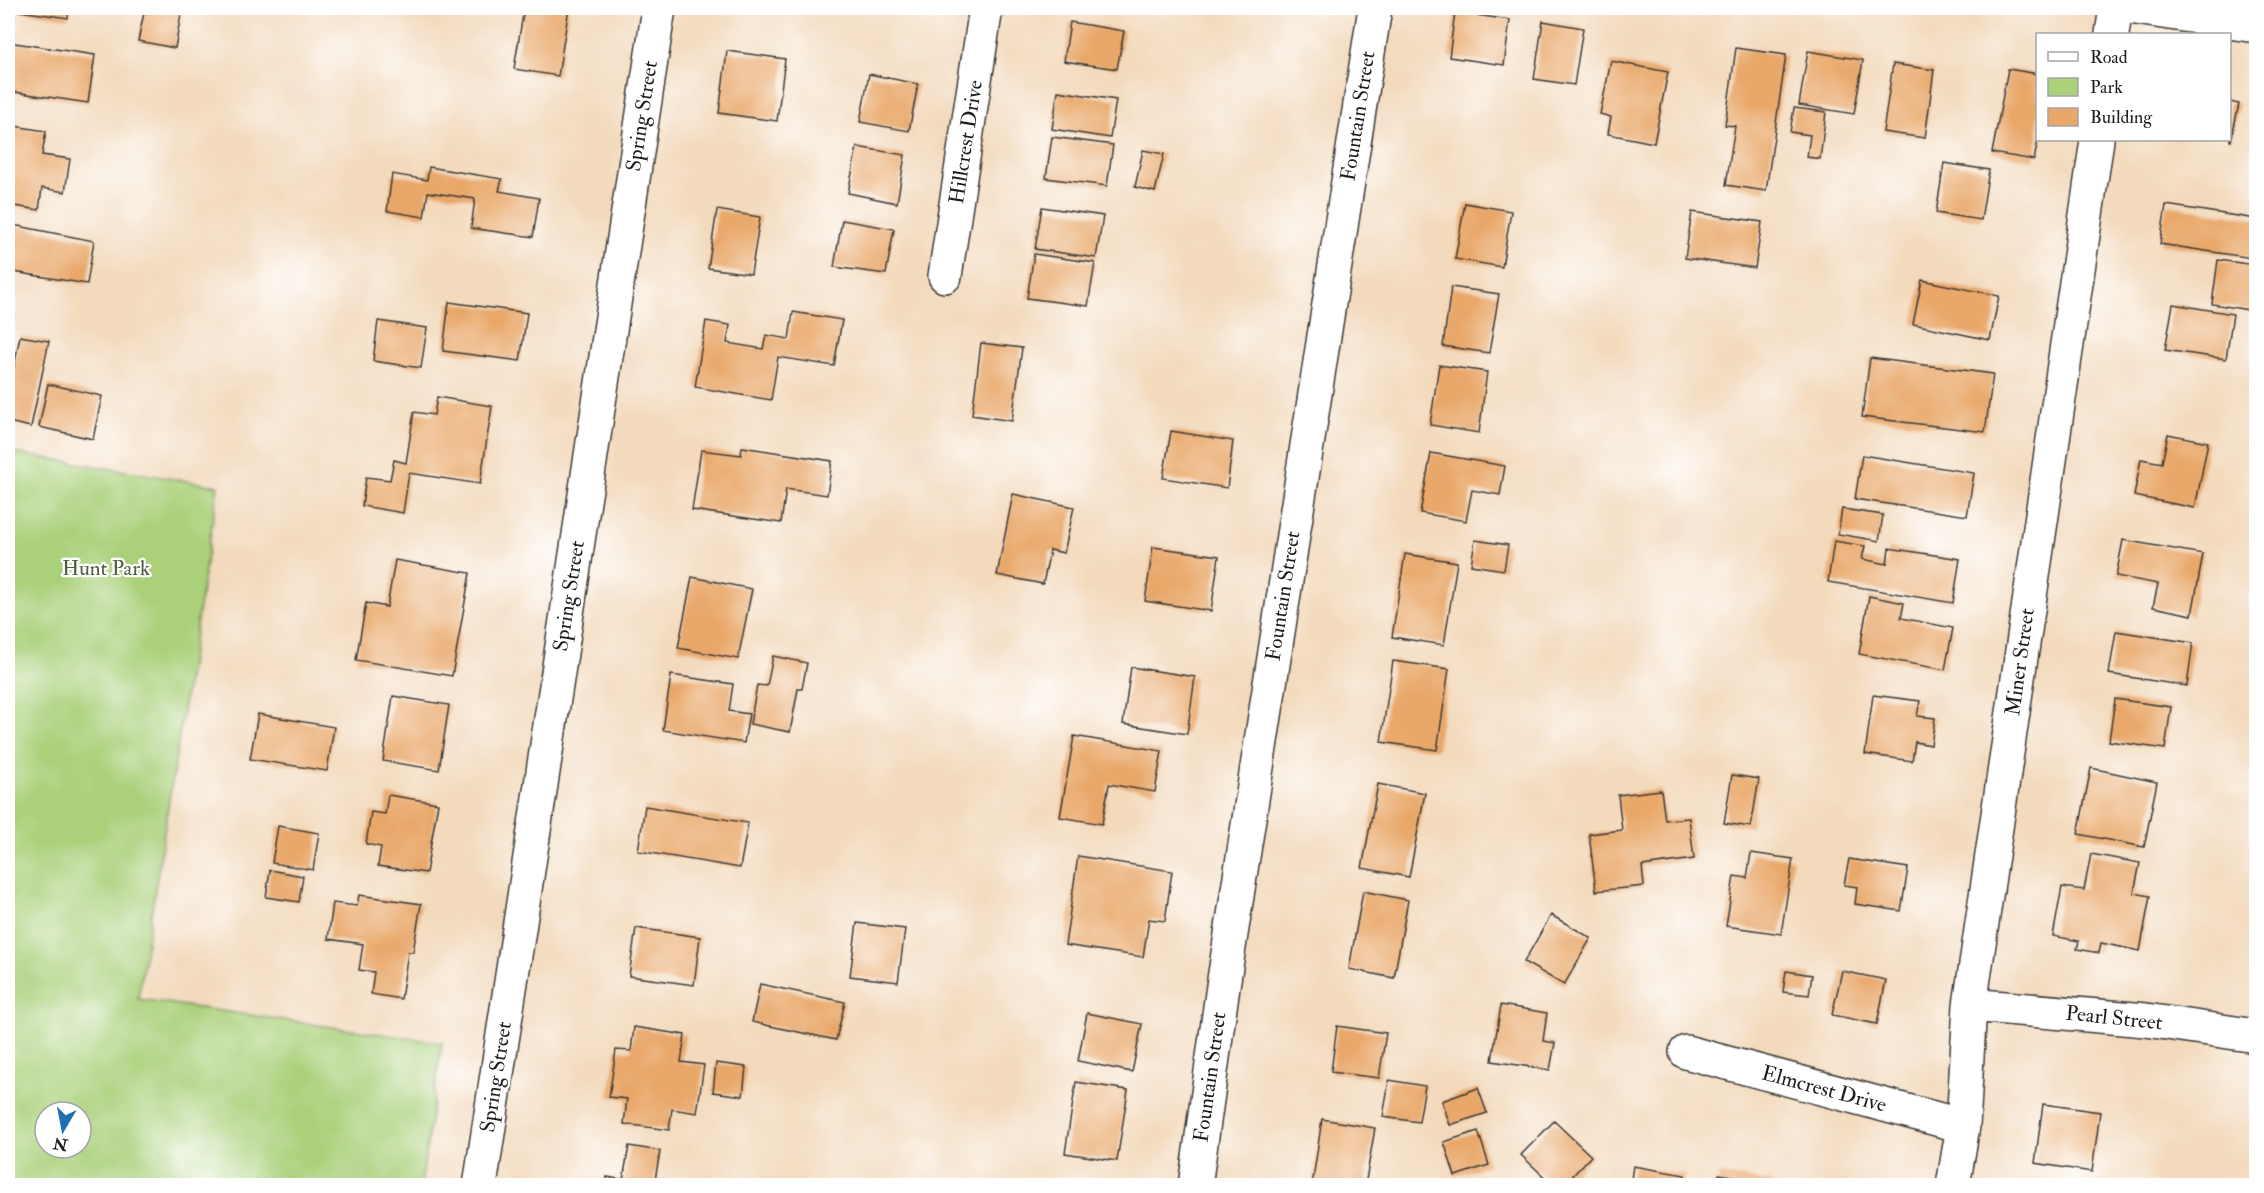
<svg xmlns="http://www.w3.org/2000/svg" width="2264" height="1193" viewBox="0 0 2264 1193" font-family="'IM FELL Double Pica',serif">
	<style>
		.green { fill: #aad07a; stroke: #63764b; stroke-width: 1.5; fill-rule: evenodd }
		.building { fill: #e9a86a }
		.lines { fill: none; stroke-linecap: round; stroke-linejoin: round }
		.minor-casing { stroke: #3c3834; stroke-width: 36 }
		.minor { stroke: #fff; stroke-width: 33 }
		.labels { text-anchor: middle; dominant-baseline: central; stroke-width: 4.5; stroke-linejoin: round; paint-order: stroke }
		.street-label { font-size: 21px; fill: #1c1c1c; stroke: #fff }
		.park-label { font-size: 21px; fill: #4e5b3d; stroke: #fff }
	</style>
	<rect width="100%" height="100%" fill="#fff"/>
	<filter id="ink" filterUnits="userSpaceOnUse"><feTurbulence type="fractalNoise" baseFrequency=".0167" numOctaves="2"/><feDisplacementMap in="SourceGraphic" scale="12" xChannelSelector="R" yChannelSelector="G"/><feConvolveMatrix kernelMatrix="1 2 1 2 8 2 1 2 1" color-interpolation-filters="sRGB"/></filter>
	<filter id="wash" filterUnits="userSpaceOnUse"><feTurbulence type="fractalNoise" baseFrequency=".008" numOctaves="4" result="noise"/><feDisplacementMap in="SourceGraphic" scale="24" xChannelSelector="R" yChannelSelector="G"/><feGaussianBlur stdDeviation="1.35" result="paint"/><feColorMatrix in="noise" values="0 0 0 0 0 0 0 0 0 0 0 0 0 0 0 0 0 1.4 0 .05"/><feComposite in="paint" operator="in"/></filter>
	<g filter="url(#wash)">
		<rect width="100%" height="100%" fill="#f3dabd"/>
		<!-- green -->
		<path class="green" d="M8 452 218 486 138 999 442 1043 421 1185H8ZM45 1112H81V1148H45Z"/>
		<g id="blocks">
			<!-- building -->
			<path class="building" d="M13 8H69L68 18 13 10Z
				M145 8 182 9 175 48 138 41Z
				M524 8H569L558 76 514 69Z
				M793 8H816V12Z
				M1455 12 1510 20 1504 65 1449 57Z
				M1543 21 1583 28 1574 85 1534 79Z
				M1070 22 1124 31 1117 69 1064 61Z
				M8 42 95 55 88 103 8 91Z
				M1736 48 1786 55 1766 191 1726 185 1735 126 1725 125Z
				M727 51 785 59 777 121 719 113Z
				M1808 51 1863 60 1854 114 1799 105Z
				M1611 61 1668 72 1654 143 1608 134 1611 117 1600 114Z
				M1893 64 1934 70 1925 138 1883 132Z
				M2008 69 2038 74V140L2034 160 1992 153Z
				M869 74 918 84 909 131 860 122Z
				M1058 91 1116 100 1110 138 1052 129Z
				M2230 102 2239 104 2231 141H2230Z
				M1794 108 1826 112 1820 159 1807 157 1810 135 1790 132Z
				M8 125 46 131 42 155 70 159 65 192 42 188 39 210 8 205Z
				M1052 137 1113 145 1107 186 1046 178Z
				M857 147 905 155 897 203 848 193Z
				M1143 150 1164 154 1155 192 1135 187Z
				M1944 163 1989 170 1981 220 1936 213Z
				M429 167 502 179 499 191 539 198 533 237 471 228 475 199 428 192 424 217 387 211 392 174 427 180Z
				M1465 203 1511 211 1502 267 1455 259Z
				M2166 205 2256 219 2252 258 2160 244Z
				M1042 207 1103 216 1096 258 1035 249Z
				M717 210 760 217 751 274 708 268Z
				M1692 212 1762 222 1755 268 1685 258Z
				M842 220 894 229 886 274 834 267Z
				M8 224 94 241 87 284 8 271Z
				M1034 254 1095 263 1088 306 1027 298Z
				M2218 260 2256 265 2255 311 2212 304Z
				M1922 280 1999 296 1990 340 1913 324Z
				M1451 287 1499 294 1489 353 1443 346Z
				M449 302 527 313 520 361 443 351Z
				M2173 304 2233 314 2226 359 2165 350Z
				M793 312 842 320 834 366 778 357 771 400 695 387 706 321 730 325 727 343 763 349 766 335 789 339Z
				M378 321 427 328 421 368 373 361Z
				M20 336 49 341 31 427 8 422V366L14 367Z
				M981 343 1022 348 1012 421 972 415Z
				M1870 358 1993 374 1985 432 1862 417Z
				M1439 365 1487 372 1479 433 1430 425Z
				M48 384 102 396 93 439 39 427Z
				M437 397 492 406 480 484 409 473 403 513 362 506 366 477 390 480 394 460 406 463 414 412 434 415Z
				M1171 431 1233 441 1227 488 1163 478Z
				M2168 434 2208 442 2195 508 2134 496 2141 459 2162 463Z
				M742 447 832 461 827 495 786 489 781 523 692 510 701 450 741 455Z
				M1431 453 1505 466 1500 495 1472 490 1466 521 1420 513Z
				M1862 455 1974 473 1967 516 1855 499Z
				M1013 494 1074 507 1064 553 1050 550 1043 584 997 575Z
				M1842 509 1883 515 1879 541 1838 534Z
				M1475 540 1508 545 1504 570 1471 565Z
				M2123 540 2203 554 2192 615 2153 607 2158 584 2116 576Z
				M1834 541 1865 546 1862 559 1887 564 1889 548 1960 559 1953 603 1828 582Z
				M1153 547 1219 556 1211 611 1145 601Z
				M1405 554 1457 562 1444 645 1392 637Z
				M395 560 470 573 452 676 356 660 366 603 387 607Z
				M692 577 752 589 738 659 678 648Z
				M1869 596 1904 603 1901 618 1953 628 1945 670 1859 654Z
				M2116 631 2193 643 2187 686 2109 674Z
				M773 656 807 663 802 689H798L790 732 750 724 757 685 767 686Z
				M1393 661 1449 669 1437 750 1381 742Z
				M1131 667 1195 677 1187 734 1123 724Z
				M671 675 733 684 729 711 749 714 744 743 663 730Z
				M1873 695 1920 701 1917 716 1935 718 1931 745 1915 742 1912 761 1865 754Z
				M393 696 449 705 439 770 383 761Z
				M2115 699 2171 707 2165 749 2109 741Z
				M258 714 334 727 327 771 250 759Z
				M1074 736 1162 751 1155 792 1109 784 1102 824 1060 817Z
				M2091 768 2157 782 2144 847 2078 834Z
				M1732 775 1759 779 1751 827 1724 823Z
				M1378 784 1425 793 1409 877 1362 868Z
				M1661 790 1665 820 1689 818 1694 859 1642 866 1644 886 1596 891 1589 834 1622 830 1618 795Z
				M388 795 438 803 426 873 378 866 381 847 366 844 371 812 385 814Z
				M645 806 748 823 740 868 638 851Z
				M278 826 319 833 313 870 272 863Z
				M1751 853 1793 859 1781 934 1726 926 1734 876 1747 878Z
				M2091 854 2140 863 2134 893 2150 896 2140 951 2101 943 2099 953 2077 949 2079 941 2053 936 2062 887 2084 890Z
				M1078 856 1172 871 1165 921 1149 919 1143 957 1065 945Z
				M1849 859 1908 868 1901 911 1855 904 1857 887 1844 885Z
				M270 870 303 876 299 902 266 897Z
				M1363 891 1408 900 1394 978 1349 969Z
				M359 895 421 904 413 952H408L401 999 371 994 374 972 359 970 363 944 328 939 333 903 357 906Z
				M1551 915 1591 938 1564 985 1524 962Z
				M857 923 905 929 898 982 850 976Z
				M636 928 700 937 694 985 629 976Z
				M1786 971 1812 975 1809 995 1783 992Z
				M1842 971 1886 980 1877 1024 1832 1015Z
				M760 984 845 1002 836 1040 752 1022Z
				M1501 1005 1547 1013 1543 1041 1555 1043 1550 1070 1492 1061Z
				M1087 1013 1142 1024 1132 1072 1078 1061Z
				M1337 1026 1386 1033 1379 1078 1331 1072Z
				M634 1027 685 1035 681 1062 704 1065 697 1113 672 1109 669 1130 624 1124 627 1099 609 1097 616 1050 631 1051Z
				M716 1063 746 1067 743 1096 713 1092Z
				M1389 1080 1425 1086 1419 1122 1383 1117Z
				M1076 1082 1128 1090 1117 1161 1065 1153Z
				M1478 1088 1487 1113 1450 1125 1442 1101Z
				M2043 1104 2100 1112 2092 1172 2035 1163Z
				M1322 1119 1375 1128 1365 1186H1312Z
				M1554 1121 1591 1156 1563 1186H1554L1521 1155Z
				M1478 1131 1489 1165 1455 1176 1444 1142Z
				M629 1146 660 1151 655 1180 680 1186H606L607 1177 623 1180Z
				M1633 1166 1685 1175 1683 1186H1630Z
				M1719 1174 1770 1182V1186H1717Z"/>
		</g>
	</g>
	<g filter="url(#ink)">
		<use href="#blocks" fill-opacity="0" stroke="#3c3834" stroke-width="1.5"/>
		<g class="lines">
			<defs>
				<path id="minor" d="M2136 8 2256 26
					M2112 34 2116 8
					M945 276 986 8
					M1970 1005 2146 1020 2256 1036
					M1686 1052 1963 1126
					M480 1186 659 8
					M1195 1186 1223 986 1375 8
					M1953 1186 1963 1126 1970 1005 2097 140"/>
			</defs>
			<!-- minor casing -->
			<use href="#minor" class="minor-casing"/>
			<!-- minor -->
			<use href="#minor" class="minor"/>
		</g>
	</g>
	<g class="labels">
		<!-- street labels -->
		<g class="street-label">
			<text transform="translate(642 116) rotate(-81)">Spring Street</text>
			<text transform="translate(1358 116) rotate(-81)">Fountain Street</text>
			<text transform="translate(966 142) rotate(-81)">Hillcrest Drive</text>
			<text transform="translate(569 596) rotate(-81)">Spring Street</text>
			<text transform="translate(1283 596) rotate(-81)">Fountain Street</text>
			<text transform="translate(2020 662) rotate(-82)">Miner Street</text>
			<text transform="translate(2114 1018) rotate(6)">Pearl Street</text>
			<text transform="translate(496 1077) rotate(-81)">Spring Street</text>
			<text transform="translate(1210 1077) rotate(-82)">Fountain Street</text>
			<text transform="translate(1824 1089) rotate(15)">Elmcrest Drive</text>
		</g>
		<!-- park labels -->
		<g class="park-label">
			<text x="106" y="568">Hunt Park</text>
		</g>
	</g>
	<!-- margin -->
	<rect width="2264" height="1193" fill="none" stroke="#fff" stroke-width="30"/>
	<!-- legend -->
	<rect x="2036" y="33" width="195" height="108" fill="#ffffff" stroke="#a4a4a4" stroke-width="1.5"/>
	<rect x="2048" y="52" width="30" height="9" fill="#ffffff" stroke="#a4a4a4" stroke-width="1.5"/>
	<text x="2090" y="63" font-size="18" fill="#1c1c1c">Road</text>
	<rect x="2048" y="78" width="30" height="18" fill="#aad07a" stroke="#a4a4a4" stroke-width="1.5"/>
	<text x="2090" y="93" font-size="18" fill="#1c1c1c">Park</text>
	<rect x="2048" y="108" width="30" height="18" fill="#e9a86a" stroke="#a4a4a4" stroke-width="1.5"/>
	<text x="2090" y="123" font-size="18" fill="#1c1c1c">Building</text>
	<!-- north arrow -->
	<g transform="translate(63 1130) rotate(190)"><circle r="28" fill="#ffffff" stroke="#a4a4a4" stroke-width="1.5"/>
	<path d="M0-4.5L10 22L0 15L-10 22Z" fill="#1f6fb2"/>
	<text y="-9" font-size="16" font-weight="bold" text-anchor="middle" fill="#1c1c1c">N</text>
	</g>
</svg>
